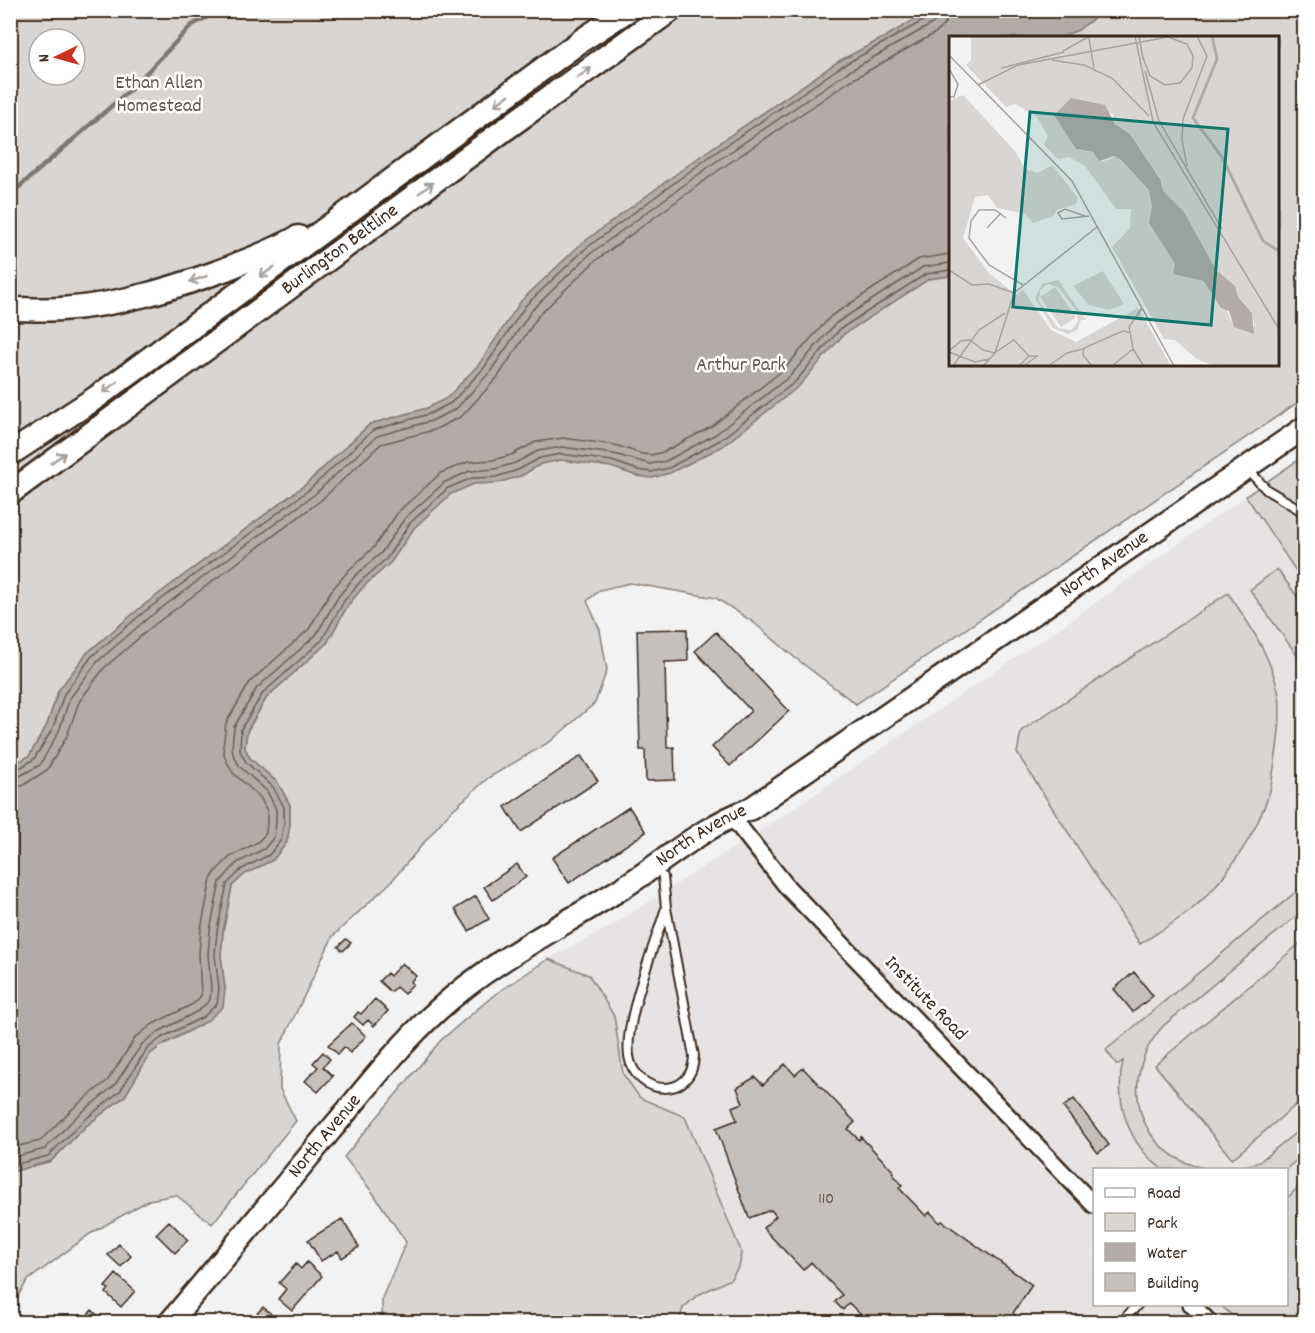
<svg xmlns="http://www.w3.org/2000/svg" width="1315" height="1333" viewBox="0 0 1315 1333" font-family="Dekko,sans-serif">
	<style>
		.built { fill: #e6e3e2 }
		.green { fill: #d8d5d2; stroke: #8a8078; stroke-width: 1.5; fill-rule: evenodd }
		.water { fill: #b2aba7; stroke: #827770; stroke-width: 1.5 }
		.lines { fill: none; stroke-linecap: round; stroke-linejoin: round }
		.shore { stroke: #6b5e55; stroke-width: 1.5 }
		.stream { stroke: #827770; stroke-width: 4.5 }
		.building { fill: #c6c0bd; stroke: #3b2a1e; stroke-width: 1.5 }
		.lane-casing { stroke: #3b2a1e; stroke-width: 12 }
		.street-casing { stroke: #3b2a1e; stroke-width: 20 }
		.secondary-casing { stroke: #3b2a1e; stroke-width: 26 }
		.primary-casing { stroke: #3b2a1e; stroke-width: 27 }
		.lane { stroke: #fff; stroke-width: 8 }
		.street { stroke: #fff; stroke-width: 15 }
		.secondary { stroke: #fff; stroke-width: 21 }
		.primary { stroke: #fff; stroke-width: 22 }
		.oneway { stroke: #a79f9a }
		.labels { text-anchor: middle; dominant-baseline: central; stroke-width: 5; stroke-linejoin: round; paint-order: stroke }
		.number-label { font-size: 16px; fill: #5e5046 }
		.park-label { font-size: 20px; fill: #62554b; stroke: #fff }
		.street-label { font-size: 20px; fill: #3b2a1e; stroke: #fff }
		.inset-river { fill: none; stroke: #b2aba7; stroke-width: 3 }
		.inset-road { fill: none; stroke: #a9a29d; stroke-width: 1.5 }
		.view { fill: #0f766e; fill-opacity: 0.15; stroke: #0f766e; stroke-width: 3 }
		.inset-edge { fill: none; stroke: #3b2a1e; stroke-width: 3 }
	</style>
	<rect width="100%" height="100%" fill="#f3f2f2"/>
	<filter id="ink" filterUnits="userSpaceOnUse"><feTurbulence type="fractalNoise" baseFrequency=".0167" numOctaves="2"/><feDisplacementMap in="SourceGraphic" scale="12" xChannelSelector="R" yChannelSelector="G"/><feConvolveMatrix kernelMatrix="1 2 1 2 8 2 1 2 1" color-interpolation-filters="sRGB"/></filter>
	<g filter="url(#ink)">
		<!-- built -->
		<path class="built" d="M1246 496 1304 583V1253L1287 1269 1286 1170H1094V1304L1247 1305 1227 1322H679L683 1308 698 1295 731 1279 740 1264 741 1251 685 1117 640 1098 623 1074 614 1016 548 959 610 927 790 811 1071 620Z"/>
		<!-- green -->
		<path class="green" d="M10 11H1304V398L856 704 794 657 753 622 716 598 630 583 600 590 587 601 600 630 607 670 595 703 551 741 488 778 448 814 390 883 333 936 281 1044 280 1089 296 1121 212 1224 176 1195 149 1200 90 1234 27 1281 11 1308V1172L51 1161 85 1127 125 1096 150 1054 164 1044 190 1031 225 989 221 955 223 932 232 886 245 874 273 860 287 842 290 824V805L278 783 250 758 245 748 247 732 267 697 327 643 348 605 364 586 391 562 414 528 425 517 379 422 370 424 306 484 140 608 87 653 58 691 47 725 29 757 11 766ZM950 38H1278V364H950ZM39 39H75V75H39Z
			M1304 456V583L1246 496Z
			M1277 569 1304 606V665L1250 590Z
			M1228 593C1249 623 1269 653 1278 690 1282 708 1279 731 1277 749 1274 764 1273 780 1269 794 1256 835 1223 884 1190 911 1174 923 1157 933 1140 944L1017 753 1021 731Z
			M1304 885V910L1163 1026C1116 1078 1136 1157 1208 1169H1162C1128 1144 1114 1102 1123 1061L1117 1065 1106 1050Z
			M1304 940V1098L1232 1159 1155 1065Z
			M548 959 589 975 614 1016 623 1074 640 1098 685 1117 741 1251 740 1264 731 1279 698 1295 683 1308 679 1322H382V1298L406 1242 373 1193 344 1157 441 1040 494 995Z
			M1304 1126V1154L1286 1169H1235L1259 1162Z
			M1304 1182V1322H1227L1233 1316 1220 1305 1286 1304 1287 1198Z"/>
		<!-- water -->
		<path class="water" d="M929 11H1101L1098 15 1078 30 1061 37 950 38V276L929 279 844 334 799 386 723 446 670 473 652 478 637 476 611 467 561 460 541 464 521 476 497 483 474 484 451 494 414 528 391 562 364 586 348 605 327 643 267 697 247 731 245 748 250 758 278 783 290 805V824L287 842 273 860 245 874 232 886 223 932 221 955 225 989 223 1007 206 1022 164 1044 150 1054 125 1096 85 1127 51 1161 11 1172V766L29 756 47 725 58 691 87 653 140 608 306 484 370 424 427 408 447 398 479 364 521 301 581 244 706 152 839 61 885 37Z"/>
		<g class="lines">
			<!-- shore -->
			<path class="shore" d="M10 771H15L34 759 53 728 64 694 92 656 144 612 310 489 373 430 429 414 451 403 484 368 526 305 585 249 709 157 842 66 928 18 931 10
				M10 779 18 777 40 765 59 731 70 698 97 662 148 618 315 494 377 436 431 421 456 409 490 372 532 310 590 254 714 163 846 73 932 24 937 19 939 10
				M10 788 22 786 47 770 67 736 79 702 104 668 154 625 320 501 381 444 434 430 462 416 497 378 539 315 595 261 719 170 850 81 937 32 945 23 948 10
				M10 1148 40 1141 70 1111 108 1080 136 1037 153 1024 193 1004 201 996 199 953 201 929 211 879 217 870 230 857 258 842 266 833 267 822V811L260 797 233 773 225 758 223 747 226 723 250 682 309 629 331 591 349 570 374 547 399 511 441 473 468 462 493 460 511 455 536 442 563 438 615 445 642 454 651 455 663 452 711 427 783 370 831 316 919 259 950 254
				M10 1158 45 1149 76 1117 114 1086 142 1044 158 1032 198 1011 210 1000 211 989 208 954 210 930 220 882 237 863 264 849 274 837 276 823V809L267 791 240 767 233 754 232 747 234 727 257 688 316 635 338 597 355 576 381 553 405 518 445 482 470 471 495 469 515 463 538 451 562 447 614 454 650 464 666 461 716 434 790 376 836 323 923 267 950 263
				M10 1166 48 1156 81 1123 120 1091 147 1049 161 1038 203 1017 217 1004 219 989 215 955 217 931 227 884 242 869 269 855 281 840 284 823V807L273 787 246 762 240 751 241 729 263 693 322 640 344 601 360 582 387 558 410 523 448 488 472 478 496 477 518 470 540 458 561 454 612 461 638 470 651 472 669 468 720 440 795 382 840 329 926 274 950 270"/>
			<!-- stream -->
			<path class="stream" d="M10 195 132 88 192 25 221 10"/>
		</g>
		<!-- building -->
		<path class="building" d="M687 629 688 661 665 662 667 748 674 747 675 780 646 781 645 750H640L637 630Z
			M716 632 789 711 730 766 712 747 751 711 695 651Z
			M581 756 598 781 521 832 505 807Z
			M629 807 646 832 569 883 552 858Z
			M517 864 526 877 493 900 484 887Z
			M476 896 489 919 469 931 455 909Z
			M346 939 351 943 343 951 338 947Z
			M402 963 416 976 410 982 413 984 404 994 396 987 391 992 379 981 387 973 390 976Z
			M1134 972 1153 996 1133 1012 1114 989Z
			M375 999 388 1011 374 1026 368 1020 363 1025 354 1017 358 1012 361 1014Z
			M352 1023 366 1036 350 1053 344 1047 338 1054 328 1045Z
			M323 1052 330 1059 323 1067 333 1076 318 1092 305 1081 318 1067 313 1063Z
			M785 1064 795 1075 803 1068 855 1122 848 1129 859 1140 861 1137 894 1172 892 1173 902 1185 899 1188 926 1216 930 1212 940 1223 942 1221 1032 1285 1013 1313 1018 1318 1013 1322H868L849 1303 843 1310 835 1302 842 1295 811 1262 803 1270 763 1228 776 1216 771 1210 749 1218 716 1128 737 1120 732 1107 743 1103 737 1088 755 1077 763 1085Z
			M1074 1099 1109 1145 1098 1153 1063 1107Z
			M342 1219 359 1247 342 1258 338 1251 321 1261 308 1240Z
			M169 1221 188 1240 175 1253 156 1234Z
			M119 1244 131 1256 121 1267 108 1255Z
			M307 1262 322 1276 292 1311 278 1299 286 1289 279 1283 296 1264 301 1269Z
			M116 1274 135 1291 121 1307 106 1293 109 1289 105 1287Z
			M263 1307 278 1320 276 1322H249Z
			M92 1310 105 1322H81Z"/>
		<g class="lines">
			<defs>
				<path id="lane" d="M1247 469 1267 490 1304 512
					M663 877 666 908 694 1056C693 1101 635 1096 629 1056 624 1021 655 944 666 908
					M1122 1322 1138 1304"/>
				<path id="street" d="M731 816 788 888 1094 1205
					M1191 1304 1209 1322"/>
				<g id="secondary">
					<path id="s1" d="M170 1322C224 1259 277 1195 330 1131 365 1090 398 1046 438 1010 491 961 559 928 619 890 663 863 701 827 750 809L1304 428"/>
				</g>
				<g id="primary">
					<path d="M10 309C27 309 44 310 61 309 117 306 174 288 226 269 250 259 276 250 298 237"/>
					<path d="M10 454 97 397 582 40 628 10"/>
					<path id="s2" d="M10 493 504 130 671 10"/>
				</g>
			</defs>
			<!-- lane casing -->
			<use href="#lane" class="lane-casing"/>
			<!-- street casing -->
			<use href="#street" class="street-casing"/>
			<!-- secondary casing -->
			<use href="#secondary" class="secondary-casing"/>
			<!-- primary casing -->
			<use href="#primary" class="primary-casing"/>
			<!-- lane -->
			<use href="#lane" class="lane"/>
			<!-- street -->
			<use href="#street" class="street"/>
			<!-- secondary -->
			<use href="#secondary" class="secondary"/>
			<!-- primary -->
			<use href="#primary" class="primary"/>
		</g>
		<!-- one-way arrows -->
		<defs><path id="oneway-shaft" d="M-6 0H5M1.5-3L5.5 0L1.5 3" fill="none" stroke-width="1.6" stroke-linecap="round" stroke-linejoin="round" transform="scale(1.5)"/></defs>
		<g class="oneway">
			<use href="#oneway-shaft" transform="translate(584 73) rotate(-36)"/>
			<use href="#oneway-shaft" transform="translate(502 100) rotate(144)"/>
			<use href="#oneway-shaft" transform="translate(426 188) rotate(-37)"/>
			<use href="#oneway-shaft" transform="translate(267 272) rotate(144)"/>
			<use href="#oneway-shaft" transform="translate(198 279) rotate(161)"/>
			<use href="#oneway-shaft" transform="translate(110 387) rotate(144)"/>
			<use href="#oneway-shaft" transform="translate(58 458) rotate(-36)"/>
		</g>
	</g>
	<g class="labels">
		<!-- number labels -->
		<g class="number-label">
			<text x="826" y="1199">110</text>
		</g>
		<!-- park labels -->
		<g class="park-label">
			<text x="159" y="84">Ethan Allen<tspan x="159" dy="23">Homestead</tspan></text>
			<text x="741" y="366">Arthur Park</text>
		</g>
		<!-- street labels -->
		<g class="street-label">
			<text stroke="none"><textPath href="#s2" startOffset="410">Burlington Beltline</textPath></text>
			<text stroke="none"><textPath href="#s1" startOffset="1214">North Avenue</textPath></text>
			<text stroke="none"><textPath href="#s1" startOffset="728">North Avenue</textPath></text>
			<text transform="translate(925 999) rotate(46)">Institute Road</text>
			<text stroke="none"><textPath href="#s1" startOffset="242">North Avenue</textPath></text>
		</g>
	</g>
	<!-- overview -->
	<g transform="translate(949 36)">
		<rect width="330" height="330" fill="#f3f2f2"/>
		<path d="M22 0H330V330H265L248 323 226 304 215 303 163 211 181 192 182 173H167L136 130 120 121 109 123 95 109 99 100 88 81 66 68 57 71 17 29 22 24ZM132 64 164 78 166 88 181 98 210 141 197 150 167 120 153 126 144 116 129 114 105 79 119 65ZM291 263 303 277 306 291 282 285 278 274ZM14 59 66 115 76 133 89 137 103 129 129 162 127 168 108 174 104 180 84 187 76 178 48 172 39 159 26 161 14 202 40 237 67 259 74 254 102 294 127 306 189 272 222 330H0V65ZM154 235 175 268 160 274 140 269 124 250ZM109 244 137 284H132L128 294 119 298 104 292 86 262 93 248ZM99 248 110 252 128 276 129 286 122 294 109 292 90 265 91 254ZM106 251 127 281 112 291 91 261Z" fill="#d8d5d2" fill-rule="evenodd"/>
		<path d="M122 62 156 69 166 88 181 98 211 143 214 155 235 176 267 234 286 250 289 261 303 277 305 298 285 291 280 275 272 272 255 245 224 238 226 228 200 187 203 170 200 154 172 124 165 120 150 125 144 116 127 113 105 79Z" fill="#b2aba7"/>
		<path class="inset-river" d="M263 0 268 23 244 82 273 121 314 205 330 215"/>
		<path class="inset-road" d="M186 0 204 86 330 293M190 0 194 23M140 2 145 32M114 15 141 0M0 19 123 145 225 330M103 24 135 29 163 42 200 80M52 32 115 16M0 33 9 48 5 61H0M196 35 210 85 273 193M29 49 69 29 219 1 238 8 244 20 243 32 231 47 216 49 201 40 193 19M238 130 233 104 234 83 258 20 248 0M136 180 116 173 109 177 113 183 140 180M57 182 46 174H30L22 185 20 202 40 229 74 249M38 192 52 177M0 234 23 249 40 248 65 257M180 291 193 272M184 313 194 329M0 315 12 305 21 304 34 314 46 317M0 316 26 326 40 323M47 316 65 304 80 320M4 330 30 294 56 277M34 330 46 317 65 257 148 191M70 330 80 320H88L75 330M99 330 118 317 134 313M143 330 134 319 135 312 174 295 182 297M163 330 184 313 180 290"/>
		<path class="view" d="M81 76 279 93 262 289 64 271Z"/>
		<rect width="330" height="330" class="inset-edge"/>
	</g>
	<!-- margin -->
	<rect width="1315" height="1333" fill="none" stroke="#fff" stroke-width="36"/>
	<rect x="18" y="18" width="1279" height="1297" fill="none" stroke="#3b2a1e" stroke-width="2" filter="url(#ink)"/>
	<!-- legend -->
	<rect x="1093" y="1168" width="195" height="138" fill="#ffffff" stroke="#b1aaa5" stroke-width="1.5"/>
	<rect x="1105" y="1188" width="30" height="9" fill="#ffffff" stroke="#b1aaa5" stroke-width="1.5"/>
	<text x="1147" y="1198" font-size="18" fill="#3b2a1e">Road</text>
	<rect x="1105" y="1213" width="30" height="18" fill="#d8d5d2" stroke="#b1aaa5" stroke-width="1.5"/>
	<text x="1147" y="1228" font-size="18" fill="#3b2a1e">Park</text>
	<rect x="1105" y="1243" width="30" height="18" fill="#b2aba7" stroke="#b1aaa5" stroke-width="1.5"/>
	<text x="1147" y="1258" font-size="18" fill="#3b2a1e">Water</text>
	<rect x="1105" y="1273" width="30" height="18" fill="#c6c0bd" stroke="#b1aaa5" stroke-width="1.5"/>
	<text x="1147" y="1288" font-size="18" fill="#3b2a1e">Building</text>
	<!-- north arrow -->
	<g transform="translate(57 57) rotate(265)"><circle r="28" fill="#ffffff" stroke="#b1aaa5" stroke-width="1.5"/>
	<path d="M0-4.5L10 22L0 15L-10 22Z" fill="#c8321e"/>
	<text y="-9" font-size="16" font-weight="bold" text-anchor="middle" fill="#3b2a1e">N</text>
	</g>
</svg>
